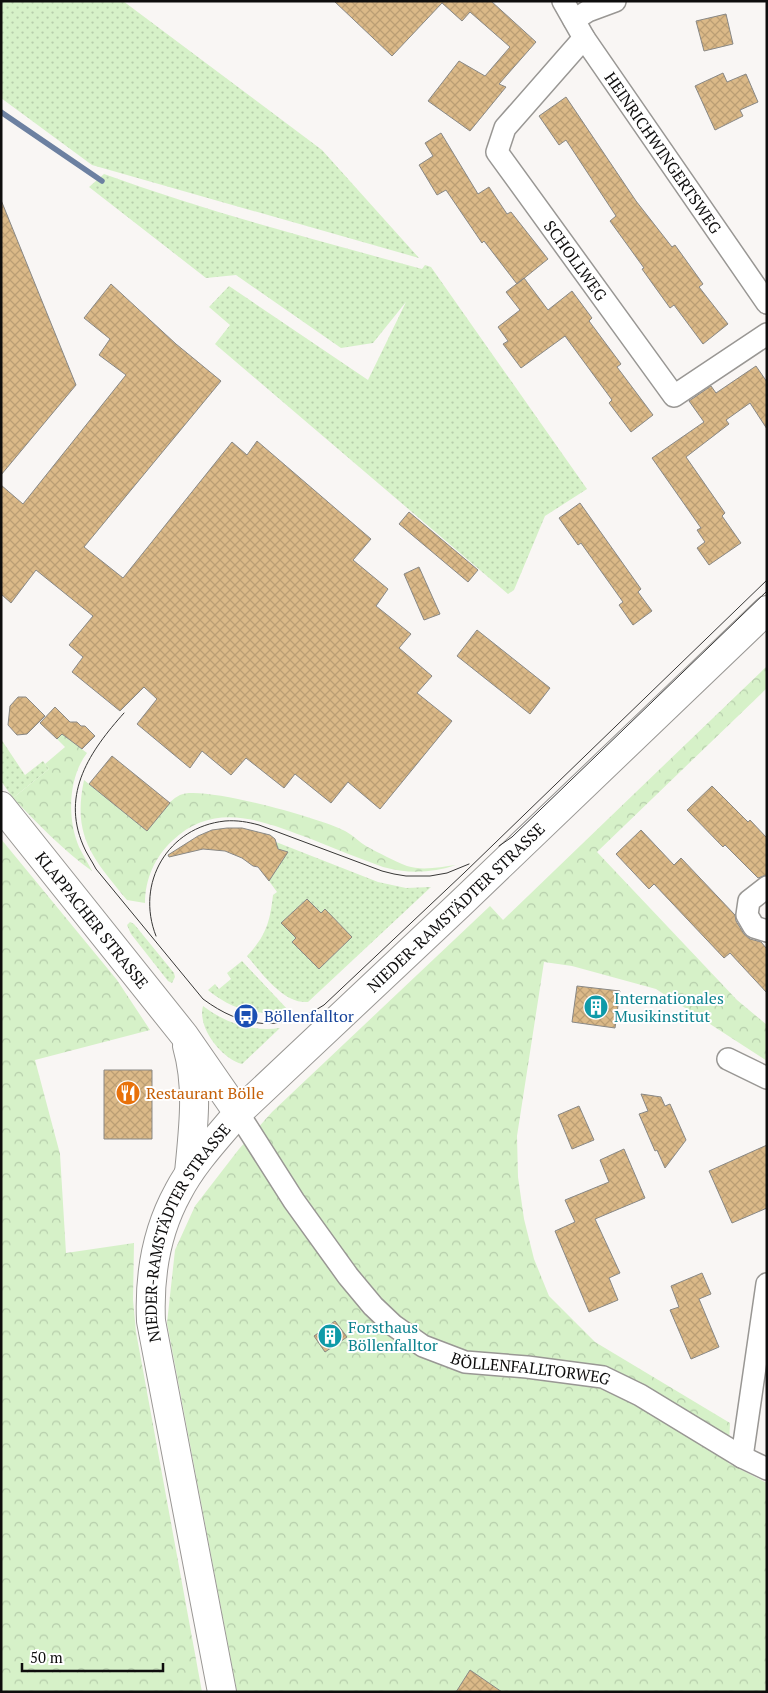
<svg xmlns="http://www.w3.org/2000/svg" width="768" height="1693" viewBox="0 0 768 1693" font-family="'PT Serif',serif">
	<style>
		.grass { fill: url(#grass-dots); fill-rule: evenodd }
		.forest { fill: url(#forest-crowns) }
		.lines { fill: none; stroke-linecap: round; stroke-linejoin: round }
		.stream { stroke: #6c80a1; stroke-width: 5.5 }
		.building { fill: url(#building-cross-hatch); stroke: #898885 }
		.street-casing { stroke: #999794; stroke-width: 24 }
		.secondary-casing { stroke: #999794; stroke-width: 30 }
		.primary-casing { stroke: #999794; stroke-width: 30 }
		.street { stroke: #fff; stroke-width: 21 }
		.secondary { stroke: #fff; stroke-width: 28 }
		.primary { stroke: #fff; stroke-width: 28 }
		.tram { stroke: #373635; stroke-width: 1 }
		.labels { text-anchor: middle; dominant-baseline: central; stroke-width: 4; stroke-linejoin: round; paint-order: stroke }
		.street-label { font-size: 16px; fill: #0e0d0d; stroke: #fff }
		.culture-label { font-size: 16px; fill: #0d838f; stroke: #fff; text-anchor: start }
		.transit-label { font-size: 16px; fill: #164399; stroke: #fff; text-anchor: start }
		.food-label { font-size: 16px; fill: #c56008; stroke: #fff; text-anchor: start }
	</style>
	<defs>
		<pattern id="grass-dots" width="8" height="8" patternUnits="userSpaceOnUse" patternTransform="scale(1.25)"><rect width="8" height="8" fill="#d6f1c8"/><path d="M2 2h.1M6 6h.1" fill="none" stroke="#b6cdab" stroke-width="1.8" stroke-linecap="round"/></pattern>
		<pattern id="forest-crowns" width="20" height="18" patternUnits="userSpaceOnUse" patternTransform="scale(1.25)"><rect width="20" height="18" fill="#d6f1c8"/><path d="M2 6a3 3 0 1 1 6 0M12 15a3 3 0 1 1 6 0" fill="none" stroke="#b6cdab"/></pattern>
		<pattern id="building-cross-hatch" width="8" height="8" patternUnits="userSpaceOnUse" patternTransform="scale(1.25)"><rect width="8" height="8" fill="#dbb988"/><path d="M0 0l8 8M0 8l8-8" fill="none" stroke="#bb9e74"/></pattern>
	</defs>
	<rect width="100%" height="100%" fill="#f9f6f4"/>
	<!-- grass -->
	<path class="grass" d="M1 1H123L322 150 419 258 92 165 1 98Z
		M104 174C208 212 316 240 422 269L425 265 431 267 587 489 545 516 514 590 508 594 215 344 230 325 209 307 229 286 368 380 406 302 373 343 341 348 236 275 206 278 89 187Z
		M1 739 25 775 43 761 49 769 13 798 1 781Z
		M276 842 378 882 406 888 431 887 308 1002C283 1004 262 973 247 956 266 936 270 922 273 895L277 892 269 881 288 852 275 848ZM307 899 321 913 325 909 352 937 319 969 292 942 296 938 282 923Z
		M130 922 134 924 174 973 175 977 172 983 168 981 131 934 127 925Z
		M242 961 289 1011C256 1016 235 1011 209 991L208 990 215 984 219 989 231 979 227 973Z
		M203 1006C225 1023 252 1032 280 1028L242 1064C222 1059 197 1028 203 1006Z"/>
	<!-- forest -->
	<path class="forest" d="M767 666V688L597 852 737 1000 767 1025V1061L656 989 572 966 544 962 517 1136 518 1177 524 1219 534 1259 549 1296 595 1342 730 1423 728 1463 767 1483V1692H237L167 1323 175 1250 195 1206 239 1149 272 1112 490 906 503 920Z
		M62 734 87 753C68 778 67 819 79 847 83 855 88 863 92 871 63 850 38 824 13 798L49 769 45 764 65 747 57 739Z
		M84 780 147 831C156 820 166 802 180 795 200 784 323 819 345 831 353 835 359 842 366 846 379 853 394 861 407 866 422 871 441 867 456 865 432 873 408 874 383 867 359 858 335 849 311 839 263 821 215 800 172 841 155 857 145 879 145 903L127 900C93 858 72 837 84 780Z
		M1 839 117 980 150 1030 35 1060 60 1154 66 1253 134 1243 133 1300 136 1332 202 1692H1Z"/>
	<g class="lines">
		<!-- stream -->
		<path class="stream" d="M1 112 102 181"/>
	</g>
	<!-- building -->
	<path class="building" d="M334 1H491L536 42 499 84 506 87 470 131 428 101 459 61 485 76 510 47 470 12 462 21 442 3 392 56Z
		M726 14 733 44 704 51 696 21Z
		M723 73 727 82 746 74 758 102 740 110 743 116 715 130 695 86Z
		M566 97 636 201 672 247 675 245 703 284 699 287 728 324 703 344 674 305 670 308 642 269 644 268 610 221 616 216 566 140 559 145 539 116Z
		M441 133 478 194 489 187 507 214 511 212 548 259 517 284 484 241 482 243 446 190 437 195 419 165 433 156 425 143Z
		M1 200 76 385 1 475Z
		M524 278 548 310 572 291 592 318 589 321 621 364 617 367 653 415 631 432 609 403 612 400 565 336 521 368 503 344 508 341 498 327 520 310 506 292Z
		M111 284 176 344 221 381 84 547 123 578 232 442 247 455 257 441 371 539 353 560 388 589 376 606 411 634 399 648 432 676 417 693 452 721 380 809 348 782 331 803 295 774 284 788 246 758 231 775 202 751 190 768 137 724 157 699 144 687 120 711 72 672 83 657 69 645 93 616 36 570 11 603 1 594V485L23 504 126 375 99 355 110 339 84 318Z
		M756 366 767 382V429L750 403 726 420 729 424 686 457 725 513 722 516 741 543 709 565 697 548 705 542 697 530 701 528 652 458 704 422 689 401 711 386 716 393Z
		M580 503 641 589 638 592 652 611 633 625 619 605 623 602 581 543 578 545 559 518Z
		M409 512 478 570 468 582 399 524Z
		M419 567 440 614 424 620 404 574Z
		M477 630 550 688 530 714 457 656Z
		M18 697H26L45 716 27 734 17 735 8 725 10 706Z
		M55 707 70 722H77L81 726H85L95 736 82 749 62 734 57 739 40 723Z
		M112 756 170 803 147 831 89 784Z
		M712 786 748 822 750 820 767 838V875L758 878 725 845 723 847 687 810Z
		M227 828H242L270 835 275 839 278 849 288 852 269 881 258 867 253 866 242 858 225 851 203 849 169 857 168 855 198 836 212 830Z
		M641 830 674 865 681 858 735 915 736 921 744 934 750 939 761 942 767 949V993L730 953 724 958 654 884 649 889 616 854Z
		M307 899 321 913 325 909 352 937 319 969 292 942 296 938 281 923Z
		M577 986 620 991 615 1028 572 1022Z
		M104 1070H152V1139H104Z
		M641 1094 661 1097 665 1106 670 1104 686 1140 665 1168 657 1150 655 1151 639 1114 648 1111Z
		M579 1106 594 1140 572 1149 558 1115Z
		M767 1145V1208L732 1223 709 1171Z
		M624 1149 645 1198 595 1219 620 1273 609 1278 618 1300 589 1312 555 1231 575 1222 565 1200 609 1182 600 1160Z
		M702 1273 711 1294 699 1299 719 1347 691 1359 670 1310 679 1307 671 1286Z
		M335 1321 347 1337 325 1352 314 1336Z
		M470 1670 502 1692H456Z"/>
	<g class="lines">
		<defs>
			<g id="street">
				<path id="s1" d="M563 1 584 38 767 303"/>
				<path d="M574 20 588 11 615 1"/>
				<path id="s2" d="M584 38 505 128 497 152 674 396 767 334"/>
				<path d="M767 887 749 901 747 915 754 927 767 931"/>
				<path d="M728 1059 767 1078"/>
				<path id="s3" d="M238 1113 294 1201 348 1276 373 1306 393 1325 423 1346 465 1362 527 1367 603 1377 640 1395 742 1457 767 1469"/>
				<path d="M742 1457 767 1284"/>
			</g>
			<g id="secondary">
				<path id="s4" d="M1 806 184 1035 238 1113"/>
				<path d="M187 1046C199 1088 193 1130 189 1173"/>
			</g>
			<g id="primary">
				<path id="s5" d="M222 1692 151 1321C149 1276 156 1232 178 1192 193 1163 217 1138 238 1113L459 905 767 610"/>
			</g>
		</defs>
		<!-- street casing -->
		<use href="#street" class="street-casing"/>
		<!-- secondary casing -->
		<use href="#secondary" class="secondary-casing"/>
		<!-- primary casing -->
		<use href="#primary" class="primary-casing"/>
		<!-- street -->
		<use href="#street" class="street"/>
		<!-- secondary -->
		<use href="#secondary" class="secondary"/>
		<!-- primary -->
		<use href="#primary" class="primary"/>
		<!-- tram -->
		<path class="tram" d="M124 713C90 751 61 793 83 845 86 853 92 861 96 869L203 999C242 1028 281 1033 324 1005L464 873 767 580
			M499 846 512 837 767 591
			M156 936C135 883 168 827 225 821 237 820 248 822 259 825L382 871 394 874 406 876H430L447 873 469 864"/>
	</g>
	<!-- icons -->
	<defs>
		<symbol id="building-disc" viewBox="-11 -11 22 22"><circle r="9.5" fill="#0f9aa8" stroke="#fff"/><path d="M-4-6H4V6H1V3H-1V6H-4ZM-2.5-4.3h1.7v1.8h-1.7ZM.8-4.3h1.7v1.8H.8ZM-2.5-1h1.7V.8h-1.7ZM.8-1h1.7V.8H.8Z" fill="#fff"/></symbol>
		<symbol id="bus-disc" viewBox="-11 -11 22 22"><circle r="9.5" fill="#1a4fb4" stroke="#fff"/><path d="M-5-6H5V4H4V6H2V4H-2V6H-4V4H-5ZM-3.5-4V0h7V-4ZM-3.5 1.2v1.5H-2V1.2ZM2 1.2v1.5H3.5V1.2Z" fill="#fff"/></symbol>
		<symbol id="restaurant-disc" viewBox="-11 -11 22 22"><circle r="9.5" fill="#e8710a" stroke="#fff"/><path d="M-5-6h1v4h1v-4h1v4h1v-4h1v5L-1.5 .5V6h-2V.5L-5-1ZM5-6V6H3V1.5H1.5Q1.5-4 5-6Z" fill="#fff"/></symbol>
	</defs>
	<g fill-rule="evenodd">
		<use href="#building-disc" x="582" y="993" width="28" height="28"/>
		<use href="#bus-disc" x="232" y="1002" width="28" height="28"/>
		<use href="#restaurant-disc" x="114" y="1079" width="28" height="28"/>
		<use href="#building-disc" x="316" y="1322" width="28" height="28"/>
	</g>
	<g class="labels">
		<!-- street labels -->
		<g class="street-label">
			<text stroke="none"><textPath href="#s1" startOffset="182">HEINRICHWINGERTSWEG</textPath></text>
			<text stroke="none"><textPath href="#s2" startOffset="279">SCHOLLWEG</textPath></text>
			<text stroke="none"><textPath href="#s5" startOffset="910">NIEDER-RAMSTÄDTER STRASSE</textPath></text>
			<text stroke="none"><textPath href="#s4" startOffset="146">KLAPPACHER STRASSE</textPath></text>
			<text stroke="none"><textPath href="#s5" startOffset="475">NIEDER-RAMSTÄDTER STRASSE</textPath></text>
			<text stroke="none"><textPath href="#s3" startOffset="411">BÖLLENFALLTORWEG</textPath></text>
		</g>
		<!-- culture labels -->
		<g class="culture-label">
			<text x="614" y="998">Internationales<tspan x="614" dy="18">Musikinstitut</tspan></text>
			<text x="348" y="1327">Forsthaus<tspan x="348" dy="18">Böllenfalltor</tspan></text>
		</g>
		<!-- transit labels -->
		<g class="transit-label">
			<text x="264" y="1016">Böllenfalltor</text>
		</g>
		<!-- food labels -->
		<g class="food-label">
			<text x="146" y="1093">Restaurant Bölle</text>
		</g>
	</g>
	<!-- border -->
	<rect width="768" height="1693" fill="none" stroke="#0e0d0d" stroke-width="5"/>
	<!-- scale -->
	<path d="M22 1663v8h141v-8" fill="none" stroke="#0e0d0d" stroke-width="2.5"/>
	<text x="30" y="1663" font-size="15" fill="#0e0d0d" stroke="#ffffff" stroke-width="4" paint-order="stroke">50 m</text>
</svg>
